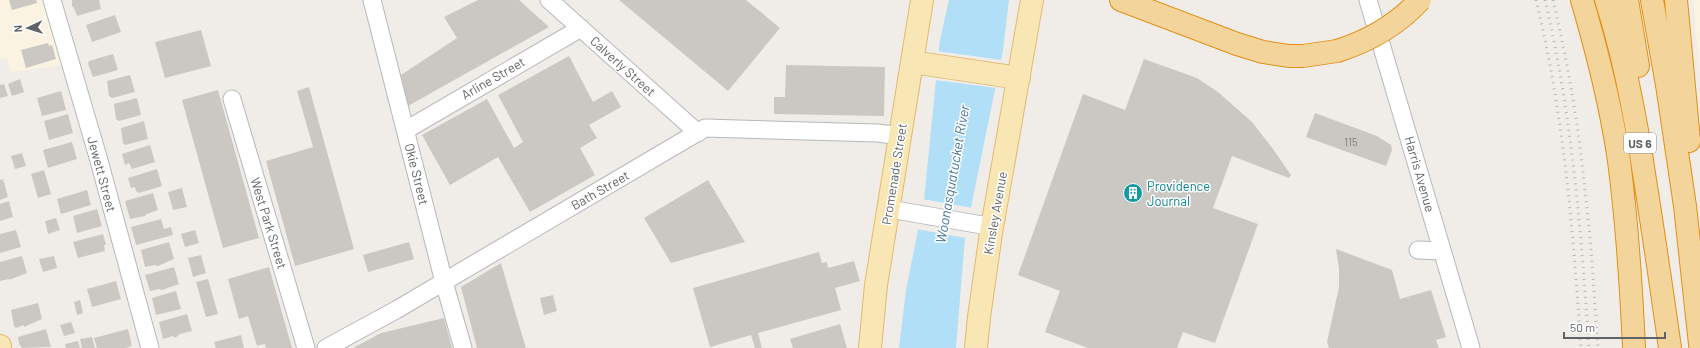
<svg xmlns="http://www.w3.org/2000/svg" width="1700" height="348" viewBox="0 0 1700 348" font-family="Barlow,sans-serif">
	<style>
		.commercial { fill: #fbf3e1 }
		.water { fill: #b0dff7 }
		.pier { fill: #f0ede8 }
		.building { fill: #cbc8c4 }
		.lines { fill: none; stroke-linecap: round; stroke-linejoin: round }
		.minor-casing { stroke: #b5b8bb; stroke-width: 19 }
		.major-casing { stroke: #e5b86c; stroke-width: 24 }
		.highway-casing { stroke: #e28f16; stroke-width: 24 }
		.minor { stroke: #fff; stroke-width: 17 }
		.major { stroke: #f8e7b5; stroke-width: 22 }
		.highway { stroke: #f3d59b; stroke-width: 22 }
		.rail { stroke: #b5b6b7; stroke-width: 3; stroke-dasharray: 1 5; stroke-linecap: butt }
		.highway-bridge-casing { stroke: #e28f16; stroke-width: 24; stroke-linecap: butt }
		.highway-bridge { stroke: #f3d59b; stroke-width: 22 }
		.labels { text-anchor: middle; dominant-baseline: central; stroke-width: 3; stroke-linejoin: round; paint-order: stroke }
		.number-label { font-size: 11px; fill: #7a7c7e }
		.shield { fill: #fff; stroke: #8f9295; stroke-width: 1 }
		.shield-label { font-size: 12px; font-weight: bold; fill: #5f6367 }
		.street-label { font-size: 13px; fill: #5f6367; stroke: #fff }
		.culture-label { font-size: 13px; fill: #0d838f; stroke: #fff; text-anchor: start }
		.water-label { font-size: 14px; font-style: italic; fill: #477698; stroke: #fff }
	</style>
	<rect width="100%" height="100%" fill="#f0ede8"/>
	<!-- commercial -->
	<path class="commercial" d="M0 0H55L71 61 57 66 11 72 7 59 0 58Z
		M1693 0H1700V73Z"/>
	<!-- water -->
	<path class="water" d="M949 0H1009L1003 50 965 237 956 348H899L906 290 924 200 940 40Z"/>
	<!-- pier -->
	<path class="pier" d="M937 51 1002 60 996 88 935 80Z
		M922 199 973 208 966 238 916 229Z"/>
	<!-- building -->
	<path class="building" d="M9 0H36L37 3 12 10Z
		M72 0H99L101 9 77 16 74 8 72 6Z
		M478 0H519L549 27 408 106 401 75 457 38 444 17Z
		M619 0H746L780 28 728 91Z
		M115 15 121 32 92 42 86 25Z
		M201 30 211 66 165 78 155 42Z
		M48 43 49 46 52 45 53 48 56 59 26 68 21 50Z
		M113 54 118 70 93 77 88 64 89 61Z
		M569 56 593 102 612 91 621 107 589 125 597 138 580 148 595 175 530 212 498 157 450 185 422 135 487 99 514 148 523 142 498 95Z
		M1144 59 1197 78 1218 92 1252 122 1273 149 1291 175 1289 178 1232 156 1213 208 1258 224 1215 343 1183 332 1177 348H1088L1045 332 1060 291 1018 275 1083 94 1125 110Z
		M786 65 885 67 884 116 774 114V97H785Z
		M130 75 135 92 112 98 109 96 107 81Z
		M20 79 24 92 12 96 8 84Z
		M4 84 8 96 0 98V85Z
		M309 87 354 249 295 266 266 161 313 147 297 91Z
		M218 90 259 238 223 248 182 100Z
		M61 91 66 110 42 116 37 98Z
		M137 98 141 115 119 121 116 119 114 104Z
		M1315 113 1377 136 1391 145 1392 150 1386 166 1306 137Z
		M68 114 73 133 49 140 44 121Z
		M144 121 148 139 125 145 123 143 121 128Z
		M72 142 77 159 48 168 43 150Z
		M150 145 155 162 132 169 129 163 125 165 122 154Z
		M22 153 26 166 15 169 11 156Z
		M157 169 162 186 139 193 136 191 135 187 131 188 128 178Z
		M44 170 51 194 38 198 31 174Z
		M3 179 8 197 0 200V180Z
		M708 180 745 242 671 263 644 218Z
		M182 188 187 207 173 210 168 192Z
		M87 190 91 205 61 214 57 199Z
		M153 193 158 210 147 214 145 216 130 219 125 201Z
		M9 201 13 217 0 221V204Z
		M97 209 102 226 77 233 73 216Z
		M56 218 60 230 48 234 45 221Z
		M161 219 164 229 171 227 173 235 136 245 131 227Z
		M16 230 21 247 0 253V234Z
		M195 230 199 243 185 247 181 234Z
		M103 234 106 245H104L105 251 78 258 73 242Z
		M169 242 174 259 158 266 155 265 145 267 141 250Z
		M409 242 414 259 368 272 363 255Z
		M1336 249 1392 270 1400 299 1431 290 1446 337 1436 340 1439 348H1329L1327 342 1339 287V269Z
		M819 252 822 263 827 262 828 268 854 261 860 281 835 288 841 310 758 333 762 348H755L751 335 710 347 693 288Z
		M201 255 206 273 193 277 188 258Z
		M22 256 27 273 9 280V279L0 281V262Z
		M54 256 57 268 43 272 39 259Z
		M501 263 516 315 526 348H477L461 287Z
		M174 267 179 284 162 290 159 289 150 291 145 275Z
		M269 267 292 348H266L265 344 257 346 248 316 239 319 228 279Z
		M208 279 218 314 206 317 196 282Z
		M116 281 121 299 92 307 87 289Z
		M176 291 181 309 156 315 152 298Z
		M553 295 557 311 544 315 540 298Z
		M80 300 83 313 77 315 74 302Z
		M38 303 42 319 24 327V325L16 328 14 326 11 310Z
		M187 314 192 331 180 334 175 338 173 336 163 339 159 322Z
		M444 318 452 348H353L381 333Z
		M71 322 75 333 64 336 60 325Z
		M840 324 847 348H793L790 339Z
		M46 329 51 347 22 348 19 344 18 337Z
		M128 329 132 346 126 348H97L94 338Z
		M241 335 244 348H216L214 342Z
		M92 337 95 348H82L80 339Z
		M78 341 80 348H66L65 344Z"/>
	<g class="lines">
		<defs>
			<path id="minor" d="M52 0 98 157 150 348
				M372 0 444 282 463 348
				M549 0 698 133
				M1368 0 1471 348
				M232 99 306 348
				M406 130 581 28
				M901 211 988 226
				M1418 250 1442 251
				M326 348 396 310 705 128 878 133 900 136"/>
			<path id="major" d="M912 62 1019 78
				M0 346V348
				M870 348 876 285 922 0
				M976 348 979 317 991 233 1032 0"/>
			<path id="highway" d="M1121 0 1237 44 1263 52 1289 56H1303L1337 51
				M1582 0C1597 51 1610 102 1618 154 1627 218 1631 283 1634 348
				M1606 0C1625 59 1636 119 1645 180 1654 236 1662 292 1670 348
				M1627 0 1638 66
				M1652 0 1667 85 1685 206 1700 344
				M1676 0 1689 141"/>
		</defs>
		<!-- minor casing -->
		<use href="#minor" class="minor-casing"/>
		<!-- major casing -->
		<use href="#major" class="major-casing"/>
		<!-- highway casing -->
		<use href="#highway" class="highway-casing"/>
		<!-- minor -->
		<use href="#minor" class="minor"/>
		<!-- major -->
		<use href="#major" class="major"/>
		<!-- highway -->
		<use href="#highway" class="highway"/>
		<!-- rail -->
		<path class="rail" d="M1536 0C1564 114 1573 231 1581 348
			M1545 0C1572 115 1581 230 1589 348
			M1553 0C1567 60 1578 121 1584 182 1591 237 1594 293 1598 348"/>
		<defs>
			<path id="highway-bridge" d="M1337 51C1369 41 1398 24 1420 0"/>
		</defs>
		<!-- highway-bridge casing -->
		<use href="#highway-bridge" class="highway-bridge-casing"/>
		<!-- highway-bridge -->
		<use href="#highway-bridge" class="highway-bridge"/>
	</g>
	<!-- icons -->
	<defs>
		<symbol id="building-disc" viewBox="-11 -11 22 22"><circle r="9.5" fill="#0f9aa8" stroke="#fff"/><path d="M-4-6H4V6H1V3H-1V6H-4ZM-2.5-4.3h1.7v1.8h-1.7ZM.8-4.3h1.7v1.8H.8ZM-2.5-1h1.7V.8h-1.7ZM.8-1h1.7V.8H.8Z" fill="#fff"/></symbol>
	</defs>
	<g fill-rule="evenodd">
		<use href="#building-disc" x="1122" y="182" width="22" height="22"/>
	</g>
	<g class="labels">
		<!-- number labels -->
		<g class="number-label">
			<text x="1351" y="141">115</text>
		</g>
		<!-- shield labels -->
		<rect class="shield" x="1624" y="133" width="32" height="20" rx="3"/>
		<g class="shield-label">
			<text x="1640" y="143">US 6</text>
		</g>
		<!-- street labels -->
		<g class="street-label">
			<text transform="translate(623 66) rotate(42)">Calverly Street</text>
			<text transform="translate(493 78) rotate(-30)">Arline Street</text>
			<text transform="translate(102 174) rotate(75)">Jewett Street</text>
			<text transform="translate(417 174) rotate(76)">Okie Street</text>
			<text transform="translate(894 174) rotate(-81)">Promenade Street</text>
			<text transform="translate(1420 174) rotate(74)">Harris Avenue</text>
			<text transform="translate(600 190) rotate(-30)">Bath Street</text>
			<text transform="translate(995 213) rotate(-80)">Kinsley Avenue</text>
			<text transform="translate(269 223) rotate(73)">West Park Street</text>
		</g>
		<!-- culture labels -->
		<g class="culture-label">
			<text x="1147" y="186">Providence<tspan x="1147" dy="15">Journal</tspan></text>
		</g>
		<!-- water labels -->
		<g class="water-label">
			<text transform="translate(952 174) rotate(-80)">Woonasquatucket River</text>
		</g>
	</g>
	<!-- north arrow -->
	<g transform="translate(28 28) rotate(266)" stroke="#ffffff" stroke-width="3" paint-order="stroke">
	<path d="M0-3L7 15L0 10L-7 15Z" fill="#5f6367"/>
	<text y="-6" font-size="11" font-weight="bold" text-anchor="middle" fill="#5f6367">N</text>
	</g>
	<!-- scale -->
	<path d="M1564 332v6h101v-6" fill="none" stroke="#5f6367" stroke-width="2"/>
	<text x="1570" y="332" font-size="12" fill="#5f6367" stroke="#ffffff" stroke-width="3" paint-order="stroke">50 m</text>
</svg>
